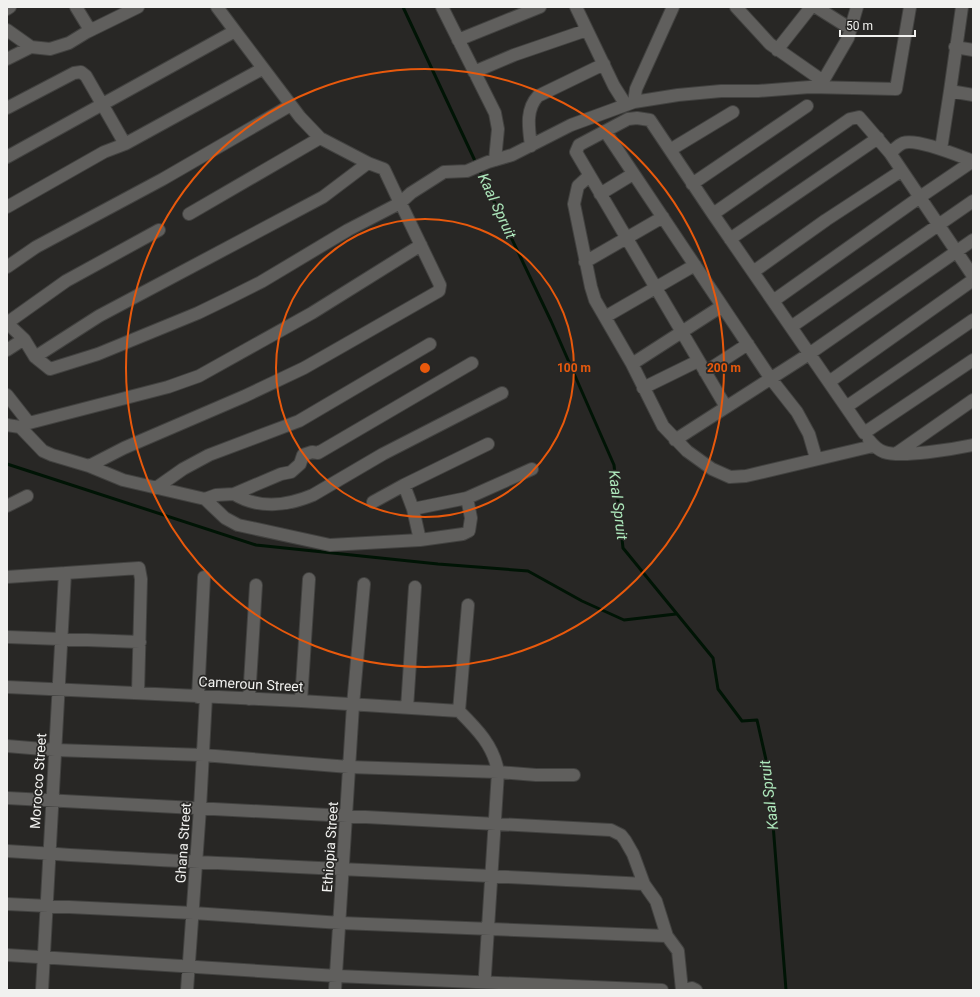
<svg xmlns="http://www.w3.org/2000/svg" width="980" height="997" viewBox="0 0 980 997" font-family="Roboto,sans-serif">
	<style>
		.lines { fill: none; stroke-linecap: round; stroke-linejoin: round }
		.stream { stroke: #001405; stroke-width: 3 }
		.street-casing { stroke: #424240; stroke-width: 14 }
		.street { stroke: #605f5d; stroke-width: 12 }
		.ring { fill: none; stroke: #e8590c; stroke-width: 2 }
		.labels { text-anchor: middle; dominant-baseline: central; stroke-width: 3.5; stroke-linejoin: round; paint-order: stroke }
		.street-label { font-size: 14px; fill: #f1f1ef; stroke: #282725 }
		.water-label { font-size: 15px; font-style: italic; fill: #ace6ba; stroke: #282725 }
		.centre { fill: #e8590c; stroke: #282725; stroke-width: 2 }
		.ring-label { font-size: 12px; text-anchor: middle; font-weight: bold; fill: #e8590c; stroke: #282725; stroke-width: 3.5; stroke-linejoin: round; paint-order: stroke }
	</style>
	<rect width="100%" height="100%" fill="#282725"/>
	<g class="lines">
		<!-- stream -->
		<path class="stream" d="M403 7 476 163
			M478 168 551 321 614 465 623 548 713 658 718 689 742 721 757 720 769 773 786 990
			M7 464 256 545 438 564 528 571 582 601 624 620 676 614"/>
		<defs>
			<path id="street" d="M76 7 90 30
				M217 7 235 31
				M442 7 495 113 498 129 495 160
				M576 7 614 86 626 105
				M673 7 636 89 634 102 678 95 721 91H758L810 87 896 89 910 7
				M736 7 770 44 823 81
				M816 7 851 29
				M962 7 950 91 973 95
				M7 9 10 7
				M7 30 31 47 50 49 69 43 87 32 138 7
				M458 40 540 7
				M955 47 973 50
				M777 50 811 7
				M7 59 31 47
				M474 72 514 55 587 30
				M822 87 823 81 848 38 857 7
				M7 108 74 73 81 72 86 76 125 144
				M605 131 771 379 797 412 809 434 816 458
				M531 146C529 129 525 110 538 96L604 64
				M941 149 950 91
				M670 150 733 112
				M890 153C894 150 898 145 903 143 917 138 959 156 973 161
				M7 157 235 31 300 117 320 138 368 163 384 169 400 203 411 193 444 172 467 171 488 162 512 155 571 125 634 102
				M589 176 578 186 574 204 591 287 595 300 632 364 663 426 687 451 712 469 730 477 746 476 873 446
				M692 184 807 106
				M600 194 633 174
				M7 207 104 152 125 144 262 69
				M189 214 320 138
				M713 214 850 119 859 117 890 153 973 276
				M730 239 878 138
				M585 262 663 217
				M7 267 36 247 163 179 291 105
				M753 272 826 220 901 171
				M773 301 920 197 973 161
				M605 317 695 265
				M7 323 66 281 159 230
				M7 323 24 339
				M791 327 973 201
				M7 350 24 339 35 357 50 369 98 354 198 313 231 297 261 282 348 230 400 203 402 206 440 285 439 291 304 368 245 396 124 448 89 466
				M35 357 99 316 323 197 368 163
				M632 364 722 306
				M705 372 748 344
				M829 382 973 280
				M643 388 698 361
				M7 395 29 423
				M726 407 576 152 579 145 628 119 637 118 650 120 713 214 864 433 973 360
				M846 407 973 320
				M7 425 20 427 43 451 52 455 89 466 123 480 205 499 225 518 238 525 330 545 420 540 463 534 469 531 471 518 467 498 532 469
				M20 427 29 423 168 387 199 376 312 313 421 245
				M675 440 809 354 973 240
				M869 440C873 445 878 450 884 452 901 458 954 449 973 445
				M897 453 973 400
				M156 488 183 469 209 455 299 421 430 344
				M234 494C258 509 287 506 313 495L383 454 502 393
				M205 499 216 495 234 494 281 474 291 472 300 464 303 455 312 452 318 453 472 363
				M373 502 404 485
				M7 506 27 496
				M413 509 404 485 488 444
				M420 540 413 509 467 498
				M7 577 139 568 141 579 138 693
				M8 637 140 642
				M7 687 301 701 459 711C477 729 494 746 498 772L484 990
				M198 697 204 577
				M249 699 256 585
				M301 701 309 579
				M407 708 415 587
				M459 711 468 605
				M7 746 55 750 203 755 349 767 498 772 536 775H574
				M7 798 611 830 621 835 625 840 633 854 644 884 656 901 667 936 678 951 682 990
				M7 851C219 865 432 872 644 884
				M7 904 193 913 341 923 667 936
				M7 955 337 976 662 990
				M42 990 65 573
				M187 990 200 808 206 697
				M335 990 353 705 364 584
				M683 990 692 988 696 990"/>
		</defs>
		<!-- street casing -->
		<use href="#street" class="street-casing"/>
		<!-- street -->
		<use href="#street" class="street"/>
	</g>
	<!-- distance rings -->
	<g class="ring">
		<circle cx="425" cy="368" r="149"/>
		<circle cx="425" cy="368" r="299"/>
	</g>
	<g class="labels">
		<!-- street labels -->
		<g class="street-label">
			<text transform="translate(251 684) rotate(3)">Cameroun Street</text>
			<text transform="translate(38 781) rotate(-86)">Morocco Street</text>
			<text transform="translate(183 843) rotate(-86)">Ghana Street</text>
			<text transform="translate(330 847) rotate(-86)">Ethiopia Street</text>
		</g>
		<!-- water labels -->
		<g class="water-label">
			<text transform="translate(497 206) rotate(65)">Kaal Spruit</text>
			<text transform="translate(618 505) rotate(83)">Kaal Spruit</text>
			<text transform="translate(769 795) rotate(-97)">Kaal Spruit</text>
		</g>
	</g>
	<circle cx="425" cy="368" r="6" class="centre"/>
	<g class="ring-label">
		<text x="574" y="372">100 m</text>
		<text x="724" y="372">200 m</text>
	</g>
	<!-- border -->
	<rect width="980" height="997" fill="none" stroke="#f1f1ef" stroke-width="16"/>
	<!-- scale -->
	<path d="M840 30v6h75v-6" fill="none" stroke="#f1f1ef" stroke-width="2"/>
	<text x="846" y="30" font-size="12" fill="#f1f1ef" stroke="#282725" stroke-width="3" paint-order="stroke">50 m</text>
</svg>
